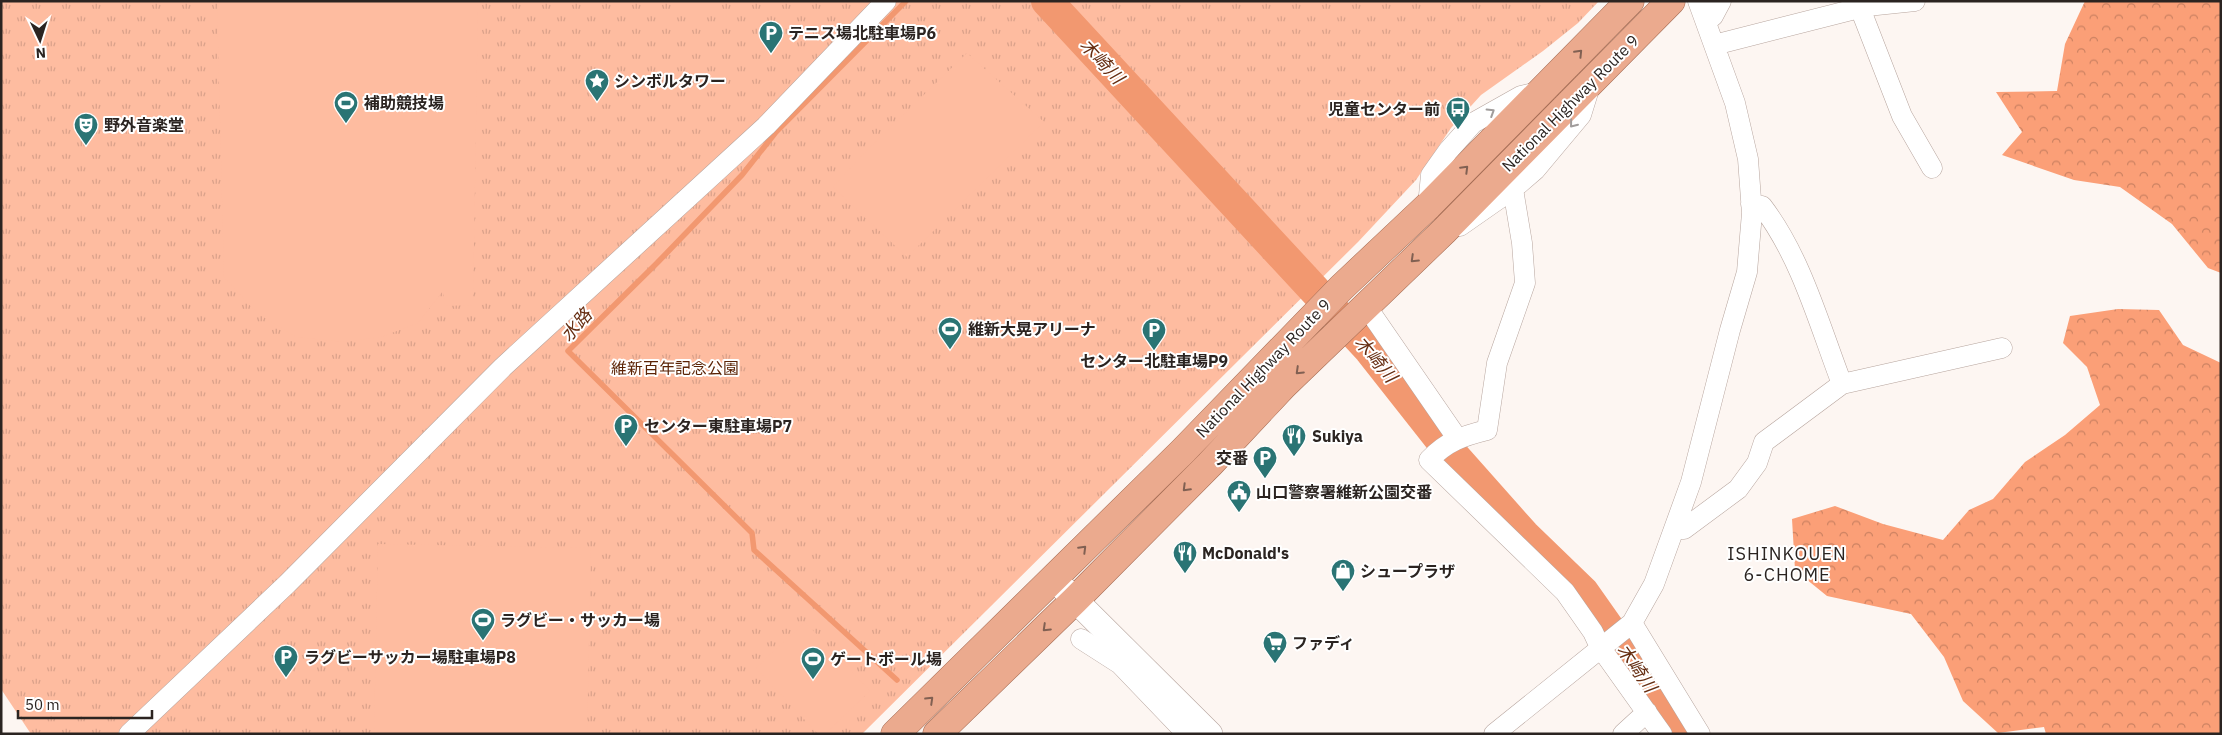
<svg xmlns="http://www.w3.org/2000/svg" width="2222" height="735" viewBox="0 0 2222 735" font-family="'IBM Plex Sans','Noto Sans JP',sans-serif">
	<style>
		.grass { fill: url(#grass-tufts) }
		.forest { fill: url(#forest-crowns) }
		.pitch { fill: #febca0 }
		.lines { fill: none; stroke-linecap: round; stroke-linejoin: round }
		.stream { stroke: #f29870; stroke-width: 5.5 }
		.river { stroke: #f29870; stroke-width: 32 }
		.minor-casing { stroke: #b7a59e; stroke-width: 21 }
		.tertiary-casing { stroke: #b7a59e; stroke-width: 26 }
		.trunk-casing { stroke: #a56d55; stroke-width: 29 }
		.minor { stroke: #fff; stroke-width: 20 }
		.tertiary { stroke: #fff; stroke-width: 25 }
		.trunk { stroke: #ebaa8e; stroke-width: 28 }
		.oneway { stroke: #816052 }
		.oneway2 { stroke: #a09c9b }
		.labels { text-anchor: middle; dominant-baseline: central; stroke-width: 4; stroke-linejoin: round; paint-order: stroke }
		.poi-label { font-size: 16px; font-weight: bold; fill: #2b2421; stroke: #fff; text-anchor: start }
		.street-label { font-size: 16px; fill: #2b2421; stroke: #fff }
		.park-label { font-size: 16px; fill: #5c2406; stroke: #fff }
		.water-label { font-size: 18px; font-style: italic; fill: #662d11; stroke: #fff }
		.neighbourhood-label { font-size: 18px; letter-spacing: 1px; fill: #2b2421; stroke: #fff }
	</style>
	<defs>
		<pattern id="grass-tufts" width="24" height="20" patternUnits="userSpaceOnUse" patternTransform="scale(1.25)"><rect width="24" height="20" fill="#febca0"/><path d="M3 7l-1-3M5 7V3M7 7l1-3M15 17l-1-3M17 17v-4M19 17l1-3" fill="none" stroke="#daa18a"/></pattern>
		<pattern id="forest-crowns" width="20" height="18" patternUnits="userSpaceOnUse" patternTransform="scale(1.25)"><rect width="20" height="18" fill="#fb9f77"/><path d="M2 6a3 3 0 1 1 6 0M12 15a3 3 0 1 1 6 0" fill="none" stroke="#cb8161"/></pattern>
	</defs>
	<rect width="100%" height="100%" fill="#fdf6f2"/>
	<!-- grass -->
	<path class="grass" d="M1 1H1599L1578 23 1543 51 1481 95 1451 128 1416 180 1358 242 862 734H146L139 712 117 734H31L1 689Z"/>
	<!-- forest -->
	<path class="forest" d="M2085 1H2221V273L2208 268 2172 224 2120 187 2074 180 2002 155 2022 132 1996 92 2057 91 2065 44Z
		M2118 309 2159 310 2183 345 2221 363V734H2046L2044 727 1998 733 1963 701 1944 657 1911 614 1827 596 1795 570 1792 519 1835 506 1883 524 1943 540 1969 510 1993 499 2025 462 2065 435 2100 405 2087 367 2063 343 2070 316Z"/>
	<!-- pitch -->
	<path class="pitch" d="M217 1H478L473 305 445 306 443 291 418 323 381 337 344 342 296 337 257 313 224 277Z
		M674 1H716L695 22Z
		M967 53 1044 122 907 257 833 187 867 150Z
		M378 544 591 548 587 734H374Z
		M805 622 870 691 825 734H818L756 668Z"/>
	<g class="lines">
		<!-- stream -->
		<path class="stream" d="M897 680 754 550 752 533 568 351 657 263 742 175 776 132 906 1"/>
		<!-- river -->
		<path class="river" d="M1047 1 1370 350 1452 454 1524 535 1583 592 1683 734"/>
		<defs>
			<path id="minor" d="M1860 8 1902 116 1932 168
				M1706 22 1713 16 1721 1
				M1714 45 1867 6 1915 1
				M1513 189 1522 243 1525 283 1497 363 1487 430C1463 436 1447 441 1429 460L1565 592 1593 632 1600 647 1662 734
				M1428 206 1431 175 1448 151 1473 123 1521 96 1538 92
				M1460 226 1513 189 1535 170 1581 115 1590 86
				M1366 306 1457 438
				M1842 384 2002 348
				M1674 529H1684L1738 489 1757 463 1764 442 1842 384C1819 324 1801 257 1762 206L1751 204
				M1632 623 1700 734
				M1081 639 1120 664 1187 734
				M129 734 287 584 503 367 766 126 886 1
				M1494 734 1632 623 1654 584 1691 482 1730 330 1747 272 1752 213 1748 159 1735 103 1698 1
				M1623 734 1647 712"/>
			<path id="tertiary" d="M1054 579 1210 734"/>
			<path id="trunk" d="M895 734 1183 451 1341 288 1428 206 1630 1
				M937 734 1075 600 1210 464 1283 386 1444 231 1671 1"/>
		</defs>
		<!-- minor casing -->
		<use href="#minor" class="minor-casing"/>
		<!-- tertiary casing -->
		<use href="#tertiary" class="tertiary-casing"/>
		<!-- trunk casing -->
		<use href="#trunk" class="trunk-casing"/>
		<!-- minor -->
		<use href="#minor" class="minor"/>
		<!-- tertiary -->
		<use href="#tertiary" class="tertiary"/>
		<!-- trunk -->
		<use href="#trunk" class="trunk"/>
	</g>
	<!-- one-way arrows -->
	<defs><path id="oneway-chevron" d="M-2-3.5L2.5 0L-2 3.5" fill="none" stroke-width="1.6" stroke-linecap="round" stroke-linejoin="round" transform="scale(1.25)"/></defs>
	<g class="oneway">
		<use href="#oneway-chevron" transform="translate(1579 53) rotate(-46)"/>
		<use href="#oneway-chevron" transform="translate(1465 169) rotate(-45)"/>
		<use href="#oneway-chevron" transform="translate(1414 259) rotate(136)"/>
		<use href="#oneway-chevron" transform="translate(1299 371) rotate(136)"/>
		<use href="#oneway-chevron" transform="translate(1186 488) rotate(135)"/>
		<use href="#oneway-chevron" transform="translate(1083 549) rotate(-45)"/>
		<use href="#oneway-chevron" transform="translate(1046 628) rotate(136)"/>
		<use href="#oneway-chevron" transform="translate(930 700) rotate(-44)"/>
	</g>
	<g class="oneway2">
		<use href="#oneway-chevron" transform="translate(1491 112) rotate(-32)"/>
		<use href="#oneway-chevron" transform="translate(1573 124) rotate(129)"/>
	</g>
	<!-- icons -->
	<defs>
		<symbol id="parking-pin" viewBox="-11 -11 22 30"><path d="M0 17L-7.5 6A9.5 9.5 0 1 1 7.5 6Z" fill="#2a7474" stroke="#fff"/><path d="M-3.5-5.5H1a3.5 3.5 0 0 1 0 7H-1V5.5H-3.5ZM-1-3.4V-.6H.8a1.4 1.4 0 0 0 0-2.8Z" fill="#fff"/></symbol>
		<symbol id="sight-pin" viewBox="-11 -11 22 30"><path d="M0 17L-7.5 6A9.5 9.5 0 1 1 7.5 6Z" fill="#2a7474" stroke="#fff"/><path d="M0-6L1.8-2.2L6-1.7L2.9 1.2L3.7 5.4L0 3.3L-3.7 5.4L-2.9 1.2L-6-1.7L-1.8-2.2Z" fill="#fff"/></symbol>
		<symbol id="stadium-pin" viewBox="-11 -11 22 30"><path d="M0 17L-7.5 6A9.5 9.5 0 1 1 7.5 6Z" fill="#2a7474" stroke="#fff"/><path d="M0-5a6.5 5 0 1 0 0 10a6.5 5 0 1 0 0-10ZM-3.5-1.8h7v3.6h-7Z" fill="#fff"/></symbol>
		<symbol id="bus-pin" viewBox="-11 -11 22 30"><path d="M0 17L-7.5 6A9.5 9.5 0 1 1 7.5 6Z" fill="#2a7474" stroke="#fff"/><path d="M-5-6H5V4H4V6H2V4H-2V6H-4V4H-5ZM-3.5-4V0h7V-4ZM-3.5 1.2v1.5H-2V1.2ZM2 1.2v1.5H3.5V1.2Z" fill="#fff"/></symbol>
		<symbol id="theatre-pin" viewBox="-11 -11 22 30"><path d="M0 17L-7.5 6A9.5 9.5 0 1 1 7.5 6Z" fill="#2a7474" stroke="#fff"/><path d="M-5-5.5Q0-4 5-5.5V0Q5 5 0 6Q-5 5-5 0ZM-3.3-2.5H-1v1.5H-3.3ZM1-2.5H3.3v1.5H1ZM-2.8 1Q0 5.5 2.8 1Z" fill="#fff"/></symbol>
		<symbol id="restaurant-pin" viewBox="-11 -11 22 30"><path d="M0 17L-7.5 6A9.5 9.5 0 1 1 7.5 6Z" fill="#2a7474" stroke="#fff"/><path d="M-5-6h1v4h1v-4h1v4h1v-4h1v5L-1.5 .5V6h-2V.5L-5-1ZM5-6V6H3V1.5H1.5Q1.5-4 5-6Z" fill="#fff"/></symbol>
		<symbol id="civic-pin" viewBox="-11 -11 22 30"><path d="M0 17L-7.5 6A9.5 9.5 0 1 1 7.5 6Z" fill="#2a7474" stroke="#fff"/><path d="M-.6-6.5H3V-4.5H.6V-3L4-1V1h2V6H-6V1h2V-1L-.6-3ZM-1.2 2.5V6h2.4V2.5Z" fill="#fff"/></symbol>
		<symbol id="shop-pin" viewBox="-11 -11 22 30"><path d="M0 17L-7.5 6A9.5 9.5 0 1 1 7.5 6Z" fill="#2a7474" stroke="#fff"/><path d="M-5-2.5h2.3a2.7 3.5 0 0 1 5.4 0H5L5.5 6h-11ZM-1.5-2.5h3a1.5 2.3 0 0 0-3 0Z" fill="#fff"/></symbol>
		<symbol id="supermarket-pin" viewBox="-11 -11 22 30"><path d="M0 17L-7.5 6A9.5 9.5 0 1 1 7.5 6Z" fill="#2a7474" stroke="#fff"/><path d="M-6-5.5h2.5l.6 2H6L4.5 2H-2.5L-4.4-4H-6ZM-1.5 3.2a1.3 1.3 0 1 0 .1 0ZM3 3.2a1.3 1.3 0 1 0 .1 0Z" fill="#fff"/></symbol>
	</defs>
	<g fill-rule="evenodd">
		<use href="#parking-pin" x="757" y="19" width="28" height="38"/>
		<use href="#sight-pin" x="583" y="67" width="28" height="38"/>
		<use href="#stadium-pin" x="332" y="89" width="28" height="38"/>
		<use href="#bus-pin" x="1444" y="95" width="28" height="38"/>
		<use href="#theatre-pin" x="72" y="111" width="28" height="38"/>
		<use href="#stadium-pin" x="936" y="315" width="28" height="38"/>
		<use href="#parking-pin" x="1140" y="316" width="28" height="38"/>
		<use href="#parking-pin" x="612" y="412" width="28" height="38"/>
		<use href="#restaurant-pin" x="1280" y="422" width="28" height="38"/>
		<use href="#parking-pin" x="1251" y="444" width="28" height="38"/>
		<use href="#civic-pin" x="1225" y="478" width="28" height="38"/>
		<use href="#restaurant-pin" x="1171" y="539" width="28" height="38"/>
		<use href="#shop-pin" x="1329" y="557" width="28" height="38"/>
		<use href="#stadium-pin" x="469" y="606" width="28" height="38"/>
		<use href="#supermarket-pin" x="1261" y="629" width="28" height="38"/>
		<use href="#parking-pin" x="272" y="643" width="28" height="38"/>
		<use href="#stadium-pin" x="799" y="645" width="28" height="38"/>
	</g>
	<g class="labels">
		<!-- poi labels -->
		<g class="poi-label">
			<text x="788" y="33">テニス場北駐車場P6</text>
			<text x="614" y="81">シンボルタワー</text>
			<text x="364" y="103">補助競技場</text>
			<text x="1440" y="109" text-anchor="end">児童センター前</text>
			<text x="104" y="125">野外音楽堂</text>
			<text x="968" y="329">維新大晃アリーナ</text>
			<text x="1154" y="361" text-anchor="middle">センター北駐車場P9</text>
			<text x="644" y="426">センター東駐車場P7</text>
			<text x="1312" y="436">Sukiya</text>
			<text x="1248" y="458" text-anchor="end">交番</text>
			<text x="1256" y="492">山口警察署維新公園交番</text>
			<text x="1202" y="553">McDonald's</text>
			<text x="1360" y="571">シュープラザ</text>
			<text x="500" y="620">ラグビー・サッカー場</text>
			<text x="1292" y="643">ファディ</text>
			<text x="304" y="657">ラグビーサッカー場駐車場P8</text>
			<text x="830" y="659">ゲートボール場</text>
		</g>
		<!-- street labels -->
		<g class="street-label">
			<text transform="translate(1570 103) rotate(-45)">National Highway Route 9</text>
			<text transform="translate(1263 368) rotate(-46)">National Highway Route 9</text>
		</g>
		<!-- park labels -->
		<g class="park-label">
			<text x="675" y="368">維新百年記念公園</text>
		</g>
		<!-- water labels -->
		<g class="water-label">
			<text transform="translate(1102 61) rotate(47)">木崎川</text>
			<text transform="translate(576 325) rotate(-49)">水路</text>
			<text transform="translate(1376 359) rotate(50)">木崎川</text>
			<text transform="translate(1637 668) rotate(55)">木崎川</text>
		</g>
		<!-- neighbourhood labels -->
		<g class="neighbourhood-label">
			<text x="1787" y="553">ISHINKOUEN<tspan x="1787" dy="21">6-CHOME</tspan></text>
		</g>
	</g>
	<!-- border -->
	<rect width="2222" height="735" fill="none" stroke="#2b2421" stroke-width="5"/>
	<!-- north arrow -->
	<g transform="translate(40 40) rotate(176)" stroke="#ffffff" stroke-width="4" paint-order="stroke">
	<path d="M0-4L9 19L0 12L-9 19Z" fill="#2b2421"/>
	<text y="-8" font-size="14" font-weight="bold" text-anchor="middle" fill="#2b2421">N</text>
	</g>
	<!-- scale -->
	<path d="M18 710v8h134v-8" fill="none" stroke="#2b2421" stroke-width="2.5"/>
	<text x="25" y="710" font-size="15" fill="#2b2421" stroke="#ffffff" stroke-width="4" paint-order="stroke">50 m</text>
</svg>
